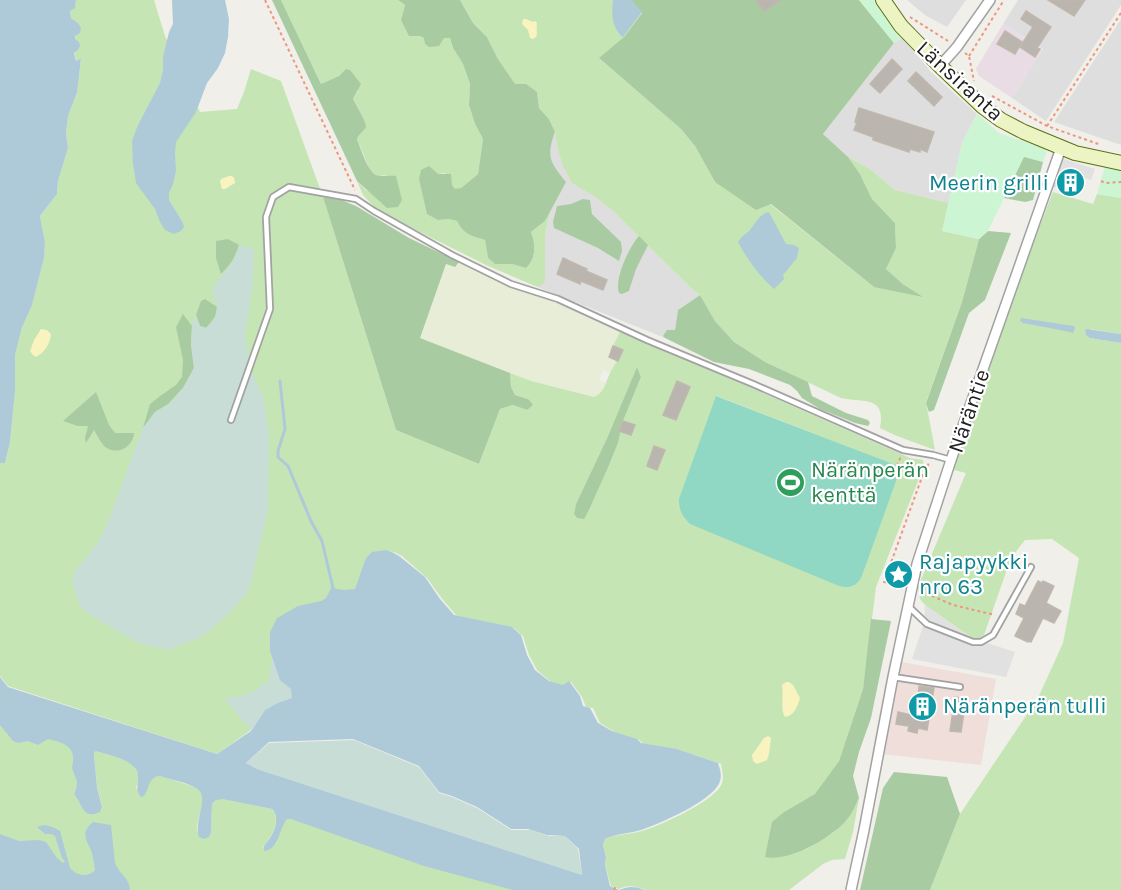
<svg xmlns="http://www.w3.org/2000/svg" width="1121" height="890" viewBox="0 0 1121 890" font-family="Karla,sans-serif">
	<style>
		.residential { fill: #dfdede }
		.commercial { fill: #efdeda }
		.industrial { fill: #e9dce5 }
		.farmland { fill: #e8edd7 }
		.grass { fill: #c6e5b5; fill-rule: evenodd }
		.forest { fill: #a9cba2 }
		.wetland { fill: #c8ddd6 }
		.sand { fill: #f8f3bf }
		.park { fill: #ccf5d4 }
		.pitch { fill: #90d7c4 }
		.parking { fill: #e1e1e1 }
		.water { fill: #aecad9; fill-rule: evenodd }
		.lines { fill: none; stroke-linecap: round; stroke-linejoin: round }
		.stream { stroke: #aecad9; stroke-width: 3 }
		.building { fill: #bab5af; stroke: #c1b8ad; stroke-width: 1.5 }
		.lane-casing { stroke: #a2a2a2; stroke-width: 8 }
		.street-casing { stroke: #a2a2a2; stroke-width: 12 }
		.secondary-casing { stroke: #5a7011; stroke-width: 16 }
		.path { stroke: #ec977e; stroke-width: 2; stroke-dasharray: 3 3; stroke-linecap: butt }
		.lane { stroke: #fff; stroke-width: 4.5 }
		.street { stroke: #fff; stroke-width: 9 }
		.secondary { stroke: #ecf4c4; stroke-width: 14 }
		.labels { text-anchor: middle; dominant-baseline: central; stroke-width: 4.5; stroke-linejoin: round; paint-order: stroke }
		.street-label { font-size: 22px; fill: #212121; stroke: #fff }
		.culture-label { font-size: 22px; fill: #0d838f; stroke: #fff; text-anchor: start }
		.leisure-label { font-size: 22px; fill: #27864d; stroke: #fff; text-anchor: start }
	</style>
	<rect width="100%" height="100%" fill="#f0efe9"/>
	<!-- residential -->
	<path class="residential" d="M907 0H966L947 27 925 15Z
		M1018 0H1121V5L1046 121 1012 98 1043 49 1003 24Z
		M1121 19V145L1054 122Z
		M903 37 931 72 967 105 977 114 962 143 949 203 895 190 870 169 848 157 823 134 894 43Z
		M555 132 558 150 594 196 613 211 691 288 700 295 678 310 675 330 664 336 665 338 535 286H541L545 280V235L551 207 565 182 553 166 549 151Z"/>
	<!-- commercial -->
	<path class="commercial" d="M890 660 996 679 981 765 872 753Z"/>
	<!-- industrial -->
	<path class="industrial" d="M1003 24 1043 50 1012 98 979 76 976 69Z"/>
	<!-- farmland -->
	<path class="farmland" d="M459 262 621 330 609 356 618 361 610 373 603 370 599 380 606 383 604 389 600 394 594 397 584 396 531 381 420 338 446 264 455 266Z"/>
	<!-- grass -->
	<path class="grass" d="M76 0H154L165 36 200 112 237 109 244 92 251 69 281 81 323 197 396 430 479 464 500 409 513 405 527 410 528 399 515 395 511 387 510 373 531 381 594 397C605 392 605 383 610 373 614 365 619 358 622 350L613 346 621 330 647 344 725 376 910 458 923 460 924 466 876 587 863 689 839 761 816 794 784 812 805 850 833 833 847 820 859 798 853 832 845 859 832 860 823 864 789 890H647C635 887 630 884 619 889L611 886 605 865 606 856 603 845 605 839C620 833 628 835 642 831 660 826 717 800 722 783 724 776 722 770 721 764L680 750 644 744 639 740 615 732 600 723 593 708 586 707 582 697 571 682 565 686 551 682 537 670 529 655 523 636 514 628 457 616 443 600 427 578 402 556 394 552 387 551 357 590 280 703 265 710 251 730 217 754 8 686 0 676V463H5L10 442 15 390V354L22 326 32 304 44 258 45 242 40 216 57 194 58 181 68 148 66 134 68 116 77 93 81 60 76 61C73 48 75 36 78 23L71 18 70 10 76 4ZM637 368 641 377 623 421 618 443 607 470 589 510 584 518H577L574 514 576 504 608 436ZM717 396 900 467 862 576C860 582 856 585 850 587Z
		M281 0H398L405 5 401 20 424 38H450L453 48 463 64 470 84 469 105 475 124 483 139 478 174 461 188 455 190 445 173 438 174V220L449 219 457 221C463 234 473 236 485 240L488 258 495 264H512L526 268C536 259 536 244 531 232L545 221 551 207 545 235V281L541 286H535L486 265 378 211 363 195 357 181 367 191 388 175 378 176 371 173 357 139C359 134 364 131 366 126 367 122 356 105 353 99L358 91 347 69 339 76 321 84Z
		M460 0H631L642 12 624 37 600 59 681 129 695 146 715 182 770 204 874 287 904 285 886 269 896 248 895 223 872 199 860 174 848 157 870 169 895 190 949 203 942 231 979 239 962 302 926 402 935 450 897 436 880 428C886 395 864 403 841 398L765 362 734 342 715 321 700 295 691 288 613 211 594 196 572 183 563 166 558 150 555 132 549 119 539 108 537 92 515 85 498 59 487 37 473 23Z
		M1053 192 1093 204 1097 194 1121 198V334L1090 329V338L1121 343V890H930L960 814 1038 698 1063 643 1079 558 1052 539 1025 540 1011 558 984 635 980 638H972L925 605 920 599 918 587 966 473 946 468Z
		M0 724 24 741 48 738 64 742 70 747 74 754 73 770 77 777V785L74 793 99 812 102 806 97 786 94 754V751L97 750C110 755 135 758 138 774 139 779 137 784 136 789L150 781 154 776 157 775 198 788C209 801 196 816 197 831L209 836 211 831 212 804 217 799 223 798 272 809C282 820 271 837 263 848L276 843 284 822 287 818H291L470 877 515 890H0Z"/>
	<!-- forest -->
	<path class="forest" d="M272 0H281L321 84 339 76 346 69 350 70 361 84 353 99C356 105 367 122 366 127 364 131 359 134 357 139 360 147 368 172 376 175 382 177 390 175 396 176L402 200 398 207 387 208 357 181Z
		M398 0H460L473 23 487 37 498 59 515 84H526L537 92 539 108 549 119 555 132C546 157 550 162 566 182L545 221 531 232C536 244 536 259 526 268L512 264H495L488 258 485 240C472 236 463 234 457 221L449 219 438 220 427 214 419 179 421 170 429 166 438 174H451L452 185 455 189 461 188 478 174 483 139 475 124 469 105 470 84 463 64 453 48 450 38H444L439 46 429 47 425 44 424 38 420 36H409L401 20 405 5Z
		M631 0H859L894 43 823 134 848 157 860 174 872 199 895 223 896 248 886 269 904 285 923 297 874 287 771 204 756 210 715 182 695 146 681 129 599 58 624 37 642 13Z
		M1024 156 1043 162 1033 200 1025 202 1004 198Z
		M323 197 341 200 356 206 409 238 459 262 455 267 446 264 420 338 510 373 511 387 515 395 528 399 533 405 527 410 513 405 500 409 479 464 396 430Z
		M583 199 590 200 592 214 621 242 622 251 619 261 598 248 554 228 553 222 557 206 571 204Z
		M988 231 1011 233 985 300 969 313 934 410 929 412 926 403 962 302 979 239Z
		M639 236 648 245 636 269 629 291 622 294 619 293C614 279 629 247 639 236Z
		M228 239 239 245C235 258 230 265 221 274L216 258V241Z
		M700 295 715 321 734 342 765 362 808 382 812 396 846 413 868 420 870 423 868 426 855 423 820 409 802 398 797 391 790 385 749 369 714 362 665 338 663 336 667 330H675L678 310Z
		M205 299 217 307 215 317 206 328 200 326 196 315 201 301Z
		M183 314 192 326 191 344 194 368 183 388 168 404 155 412 143 428 150 404 160 396 176 385 182 377 183 360 176 327Z
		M637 367 641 377 623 421 618 443 607 470 589 510 584 519 577 518 574 514 576 504 608 436Z
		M96 392 109 425 115 433H134C133 447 118 456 105 447 101 443 97 435 94 430L86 443 85 438 88 426H78L63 421Z
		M871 619 891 621 871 718 859 752 853 776 859 798C855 806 851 816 845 822 829 839 789 862 765 857L772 822 784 812 815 794 839 761 863 689Z
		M894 772 947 777 960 814 930 890H860L883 788Z"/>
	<!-- wetland -->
	<path class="wetland" d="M239 245 254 248 253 281 245 335 250 367 264 399 269 437 268 510 251 582 244 597 219 623 199 638 168 650 139 643 107 625 85 611 79 604 72 581 76 570 98 543 109 520 143 428 155 412 169 404 183 388 194 368 191 344 192 326 196 315 200 326 207 328C211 323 218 315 217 308 217 301 211 297 213 290 216 278 226 272 232 263 235 257 237 251 239 245Z
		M273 652 294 690 295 698 265 710 251 730 224 698C243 697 254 693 269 680Z
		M354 740 419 767 439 793 452 797 477 808 511 830H531L549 836H565L578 849 582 875 257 769 246 763 269 743Z"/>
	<!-- sand -->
	<path class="sand" d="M523 19H526L533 22 535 21 537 23C536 28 538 33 536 37L533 39 530 38 528 30 522 24Z
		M229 176H232L234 178 235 183 225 189H222L220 182 221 179Z
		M41 329 47 330 51 334C50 344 45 352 36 357L33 355 30 351 34 340Z
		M786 682H789L793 685 800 698C798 706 794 716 785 717 780 710 784 695 782 685Z
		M768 736 771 738 769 754 767 760 757 764 753 761 752 755 764 738Z"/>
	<!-- park -->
	<path class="park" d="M859 0H876L903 37 894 43Z
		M977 114 999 133 1047 150 1043 162 1024 157 988 231 979 239 942 231 962 143Z
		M1105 166 1121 169V198L1097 194Z"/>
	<!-- pitch -->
	<path class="pitch" d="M716 396 901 467 862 576C858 586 849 589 839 586L690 524C682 516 679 510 679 499Z"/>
	<!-- parking -->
	<path class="parking" d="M1061 158 1095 169 1091 180 1066 172 1060 189 1052 186Z
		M925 605 972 638 1015 652 1006 677 912 659 924 623Z"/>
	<!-- water -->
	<path class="water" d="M0 0H76L75 8 70 11 71 18 78 23 81 28 80 33 75 36V39L79 42 80 46 78 50 74 53 76 61 81 59 77 93 68 116 66 134 68 148 58 181 57 194 40 216 45 242 44 258 32 305 22 327 15 355V391L10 442 5 463H0Z
		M172 0H225L229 19 228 37 225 53 218 68 207 83 196 112 176 142 175 153 176 171 173 184 169 193V200L183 223 184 227 181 231 174 234 165 230 160 222 155 209 136 183 133 164 132 141 138 125 160 83 163 70V57L169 32 173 24Z
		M613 0H631L642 12 623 37C612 29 611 13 613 0Z
		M769 212 786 244 794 245 799 248 797 258 783 275 784 279 774 289C759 276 747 259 738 242 742 236 746 234 750 230 756 223 759 214 769 212Z
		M1021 318 1074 326 1075 328 1073 333 1070 332 1023 323 1020 321Z
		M1087 329 1121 334V343L1090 338 1086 335 1085 330Z
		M385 550 392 552 399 556 425 577 440 599 454 615 512 627 521 635 527 655 535 670 549 681 563 685 569 681 580 696 583 706 590 708 598 723 612 731 637 739 641 743 677 749 718 763C720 769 722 775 720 781 715 800 659 824 641 830 628 834 618 833 605 839L603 845 606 857 605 865 610 886 619 890C629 886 634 886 645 890H513L424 866 291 819H287C279 829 279 850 264 851V846C272 837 282 819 272 809L223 799 216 800 212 804 211 832 209 837 204 839 199 837C193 821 211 796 196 788 186 782 171 780 160 776 149 776 149 789 144 796L141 797C132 788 144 775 133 766 124 757 108 755 96 751L94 752V755L97 787 102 807 100 812C82 820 83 804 74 794 79 781 77 782 73 771 71 766 73 766 73 761 75 745 60 742 48 739L38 745 28 741 18 743 13 741 0 725V677L8 687 217 754 251 731 265 710 278 703 292 698 291 689 280 680 270 651V632L277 618 298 606 321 601 326 598 331 588 344 590 355 589 366 558 372 552ZM353 739 419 766 439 792 452 796 477 807 511 829H528L547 835 565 836 579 849 582 875 257 769 246 763 269 742Z
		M93 822 111 825 115 863C120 875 129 877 130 890H0V834L19 841 39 840 46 842 57 858 63 863 65 861 62 858 55 836 51 834H45L37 827C45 823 52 826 60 831L70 868C77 876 88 878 95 870 94 863 93 856 91 850 85 838 81 832 93 822Z"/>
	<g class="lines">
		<!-- stream -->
		<path class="stream" d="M280 381 285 429 278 451V457L288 466 311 521 322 541 333 588"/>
	</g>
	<!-- building -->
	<path class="building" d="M756 0H781L764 11Z
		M1048 0H1085L1074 16Z
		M1026 11 1051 27 1037 48 1040 49 1035 57 1020 47 1033 27 1021 19Z
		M1005 31 1022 42 1015 54 997 44Z
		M892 59 902 69 880 93 870 84Z
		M916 72 942 97 934 106 908 81Z
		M859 108 934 132 927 152 920 149V152L910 149 909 152 873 140V137L854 130 857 122H855Z
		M1067 174 1078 177 1073 193 1062 189Z
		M563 258 587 269 586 271 607 280 603 290 581 281 580 284 557 274Z
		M613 346 623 350 618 361 609 357Z
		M677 381 690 387 676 420 663 415Z
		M623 421 635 425 631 435 619 431Z
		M654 446 665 450 657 470 647 466Z
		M1038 581 1042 583 1043 581 1054 586 1046 603 1061 611 1054 623 1043 618 1031 642 1029 641 1028 642 1015 636 1024 618 1016 614 1020 604 1025 606Z
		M919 686 934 688 927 730 918 728 917 733 908 731 909 726 896 724 898 712 911 715 914 696 918 697Z
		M955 697 966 699 961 732 950 731Z"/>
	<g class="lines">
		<defs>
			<path id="lane" d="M231 420 270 309 266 217 273 197 289 187 356 199 374 211 452 255 511 284 558 299 647 340 753 384 903 450 933 455 951 460
				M908 606 927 624 973 642H981L993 635 1031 567
				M893 677 960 687"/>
			<path id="street" d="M940 66 957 47 990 0
				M851 890 864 830 893 677 917 564 951 460 1061 148"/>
			<path id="secondary" d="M883 0 901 26 940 66 982 106 1001 120 1024 132 1075 153 1121 163"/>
		</defs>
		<!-- lane casing -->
		<use href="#lane" class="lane-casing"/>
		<!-- street casing -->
		<use href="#street" class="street-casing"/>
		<!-- secondary casing -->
		<use href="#secondary" class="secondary-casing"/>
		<!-- path -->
		<path class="path" d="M265 0 355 190
			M910 17 948 41
			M965 53 969 56 974 81
			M969 56 1004 0
			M992 96 1047 126 1101 145
			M1047 126 1121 13
			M1101 181 1105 183 1121 182
			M897 466 901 456
			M904 586 884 582 922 477 929 463
			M921 591 953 605 995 615
			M614 890 616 886"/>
		<!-- lane -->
		<use href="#lane" class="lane"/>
		<!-- street -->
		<use href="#street" class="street"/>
		<!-- secondary -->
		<use href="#secondary" class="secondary"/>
	</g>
	<!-- icons -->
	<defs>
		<symbol id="building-disc" viewBox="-11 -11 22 22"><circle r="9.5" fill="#0f9aa8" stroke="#fff"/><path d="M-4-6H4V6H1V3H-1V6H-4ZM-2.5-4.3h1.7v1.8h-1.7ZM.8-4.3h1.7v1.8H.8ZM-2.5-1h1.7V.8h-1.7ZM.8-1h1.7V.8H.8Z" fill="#fff"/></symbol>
		<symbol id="stadium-disc" viewBox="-11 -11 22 22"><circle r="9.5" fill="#2e9e5b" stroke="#fff"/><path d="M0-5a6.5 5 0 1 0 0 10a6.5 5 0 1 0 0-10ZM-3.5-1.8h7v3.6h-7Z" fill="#fff"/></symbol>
		<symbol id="sight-disc" viewBox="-11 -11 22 22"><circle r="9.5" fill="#0f9aa8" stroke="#fff"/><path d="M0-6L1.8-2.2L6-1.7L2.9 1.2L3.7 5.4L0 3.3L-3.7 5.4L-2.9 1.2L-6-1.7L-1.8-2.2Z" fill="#fff"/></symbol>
	</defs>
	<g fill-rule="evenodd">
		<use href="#building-disc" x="1054" y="166" width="33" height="33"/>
		<use href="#stadium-disc" x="774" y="466" width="33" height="33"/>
		<use href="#sight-disc" x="882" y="558" width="33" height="33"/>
		<use href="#building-disc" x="906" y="690" width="33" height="33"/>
	</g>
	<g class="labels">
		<!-- street labels -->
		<g class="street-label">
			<text transform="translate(960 81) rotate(42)">Länsiranta</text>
			<text transform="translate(969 411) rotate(-71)">Näräntie</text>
		</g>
		<!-- culture labels -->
		<g class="culture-label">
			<text x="1049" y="183" text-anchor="end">Meerin grilli</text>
			<text x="919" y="562">Rajapyykki<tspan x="919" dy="25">nro 63</tspan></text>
			<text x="943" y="706">Näränperän tulli</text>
		</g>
		<!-- leisure labels -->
		<g class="leisure-label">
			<text x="811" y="470">Näränperän<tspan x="811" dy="25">kenttä</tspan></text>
		</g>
	</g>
</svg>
